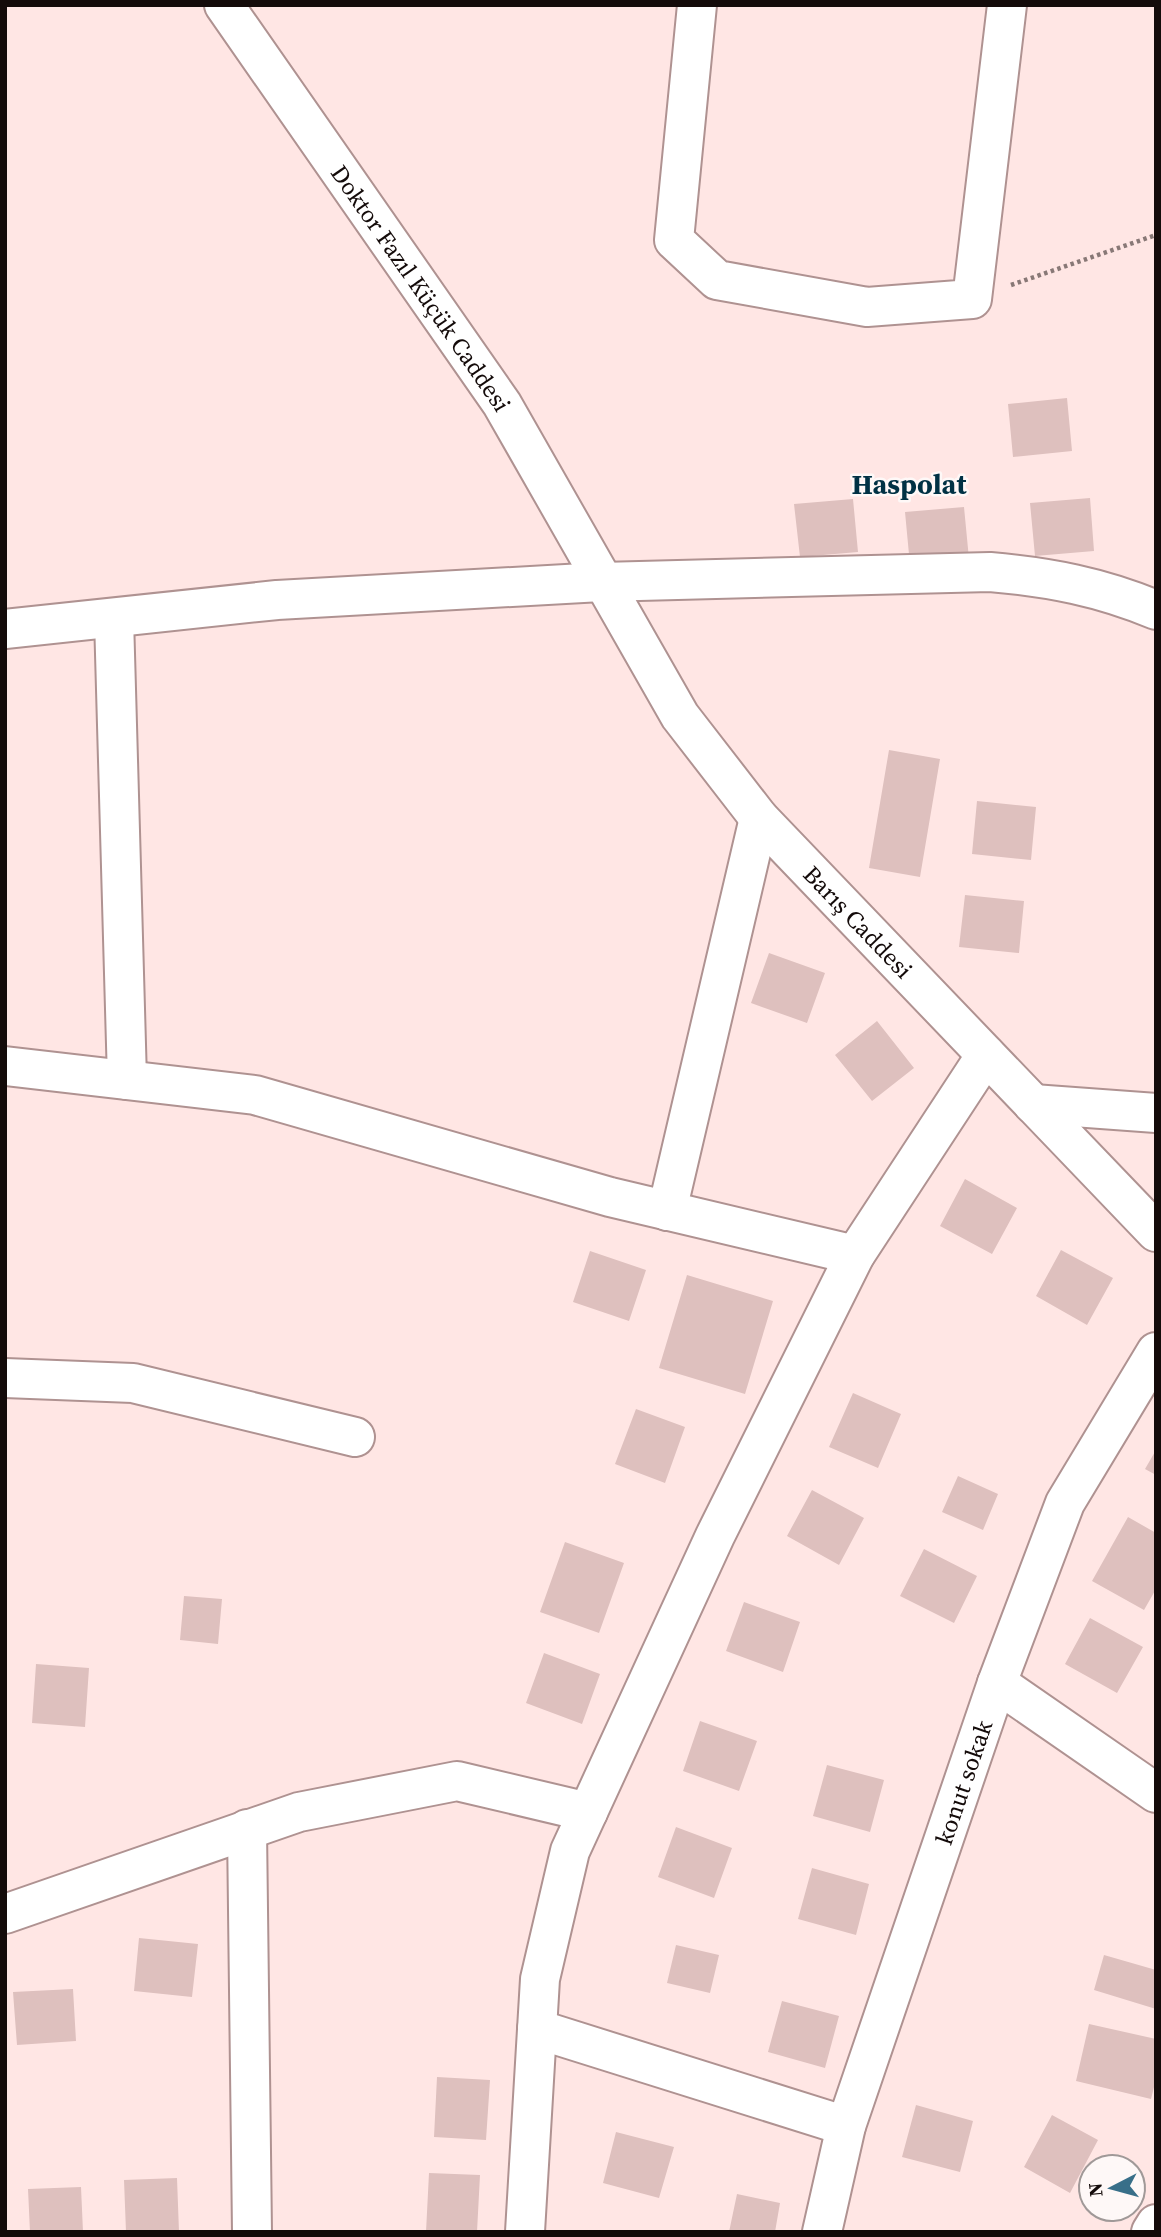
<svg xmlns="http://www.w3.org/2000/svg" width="1161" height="2237" viewBox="0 0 1161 2237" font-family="'Source Serif 4',serif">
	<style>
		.building { fill: #dec0be }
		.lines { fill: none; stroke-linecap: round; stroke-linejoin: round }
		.minor-casing { stroke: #af9291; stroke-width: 42 }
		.path { stroke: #887876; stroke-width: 4.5; stroke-dasharray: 3.5 3.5; stroke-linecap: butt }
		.minor { stroke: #fff; stroke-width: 38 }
		.labels { text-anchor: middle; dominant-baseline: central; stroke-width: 5; stroke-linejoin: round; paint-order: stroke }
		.street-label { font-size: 24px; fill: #140b0a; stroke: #fef8f7 }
		.quarter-label { font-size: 28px; font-weight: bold; fill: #003144; stroke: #fef8f7 }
	</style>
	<rect width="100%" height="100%" fill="#ffe6e4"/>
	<!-- building -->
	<path class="building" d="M1067 398 1072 451 1013 457 1008 404Z
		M1090 498 1094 551 1035 556 1030 503Z
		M853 499 858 552 800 557 794 504Z
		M964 507 969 559 910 565 905 512Z
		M889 750 940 759 920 877 869 868Z
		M977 801 1036 807 1031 860 972 854Z
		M965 895 1024 901 1019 953 959 947Z
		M769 953 825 973 807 1023 751 1003Z
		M877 1021 914 1068 872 1101 835 1055Z
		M965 1179 1017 1208 992 1254 940 1226Z
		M1061 1250 1113 1278 1087 1325 1036 1296Z
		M590 1251 646 1270 629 1321 573 1302Z
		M687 1275 773 1301 745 1394 659 1368Z
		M853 1393 901 1414 878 1468 829 1447Z
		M636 1409 685 1427 665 1483 615 1464Z
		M1156 1450V1475L1145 1469Z
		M958 1476 998 1494 983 1530 942 1512Z
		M812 1490 864 1518 839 1565 787 1536Z
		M1128 1517 1156 1533V1589L1144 1610 1092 1581Z
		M565 1542 624 1563 599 1633 540 1612Z
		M924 1549 977 1576 954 1623 900 1596Z
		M184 1596 222 1599 218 1644 180 1640Z
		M744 1602 800 1622 783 1672 726 1651Z
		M1090 1618 1143 1647 1117 1693 1065 1664Z
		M544 1653 600 1674 582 1724 526 1703Z
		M36 1664 89 1668 85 1727 32 1723Z
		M700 1721 757 1741 739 1791 683 1771Z
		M827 1765 884 1780 870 1832 813 1816Z
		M676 1827 732 1848 714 1898 658 1877Z
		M812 1868 869 1884 856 1935 798 1919Z
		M139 1938 198 1944 192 1997 134 1991Z
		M676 1945 719 1955 710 1993 667 1983Z
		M1104 1955 1156 1970V2009L1094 1990Z
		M73 1989 76 2041 17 2045 13 1992Z
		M782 2001 839 2016 825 2068 768 2052Z
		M1089 2024 1156 2039V2079L1151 2099 1076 2081Z
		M437 2077 490 2080 486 2140 434 2137Z
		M916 2105 973 2121 960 2172 902 2157Z
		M1052 2115 1098 2140 1070 2193 1024 2167Z
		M616 2132 674 2147 659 2198 603 2183Z
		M429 2173 480 2175 477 2232H426Z
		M177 2178 179 2232H126L124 2180Z
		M81 2187 83 2232H30L28 2189Z
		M737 2194 780 2203 775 2232H729Z"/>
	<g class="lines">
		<defs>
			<g id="minor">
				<path id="s1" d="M224 5 502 404 680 716 759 818 1156 1232"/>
				<path d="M697 5 674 240 717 280 867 307 972 299 1007 5"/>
				<path d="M114 618 127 1080"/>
				<path d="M5 629 277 600 601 582 990 572C1049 577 1101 587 1156 610"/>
				<path d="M5 1066 255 1095 610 1197 855 1255"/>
				<path d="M1033 1104 1156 1113"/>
				<path d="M667 1211 759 818"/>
				<path d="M5 1378 133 1383 355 1437"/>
				<path d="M997 1683 1156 1793"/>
				<path d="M247 1829 252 2232"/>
				<path d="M5 1914 299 1812 457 1781 588 1812"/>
				<path d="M537 2029 846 2126"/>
				<path d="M525 2232 540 1979 570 1851 715 1536 855 1255 986 1055"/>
				<path id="s2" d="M822 2232 846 2126 997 1683 1065 1503 1156 1352"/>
				<path d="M1151 2232 1156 2224"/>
			</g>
		</defs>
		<!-- minor casing -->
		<use href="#minor" class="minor-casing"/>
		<!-- path -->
		<path class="path" d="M1011 285 1156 235"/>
		<!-- minor -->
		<use href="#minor" class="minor"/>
	</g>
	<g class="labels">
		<!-- street labels -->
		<g class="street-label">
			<text stroke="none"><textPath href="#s1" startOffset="345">Doktor Fazıl Küçük Caddesi</textPath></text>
			<text stroke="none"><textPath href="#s1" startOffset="1118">Barış Caddesi</textPath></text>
			<text stroke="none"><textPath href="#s2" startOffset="472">konut sokak</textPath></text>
		</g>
		<!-- quarter labels -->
		<g class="quarter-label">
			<text x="909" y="484">Haspolat</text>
		</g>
	</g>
	<!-- border -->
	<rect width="1161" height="2237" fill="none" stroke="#140b0a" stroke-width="14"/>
	<!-- north arrow -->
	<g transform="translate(1112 2188) rotate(264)"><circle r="33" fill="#fef8f7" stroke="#a09998" stroke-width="2"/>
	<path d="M0-5L12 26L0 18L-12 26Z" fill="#386f89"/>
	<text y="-10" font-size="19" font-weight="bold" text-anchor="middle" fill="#140b0a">N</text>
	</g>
</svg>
